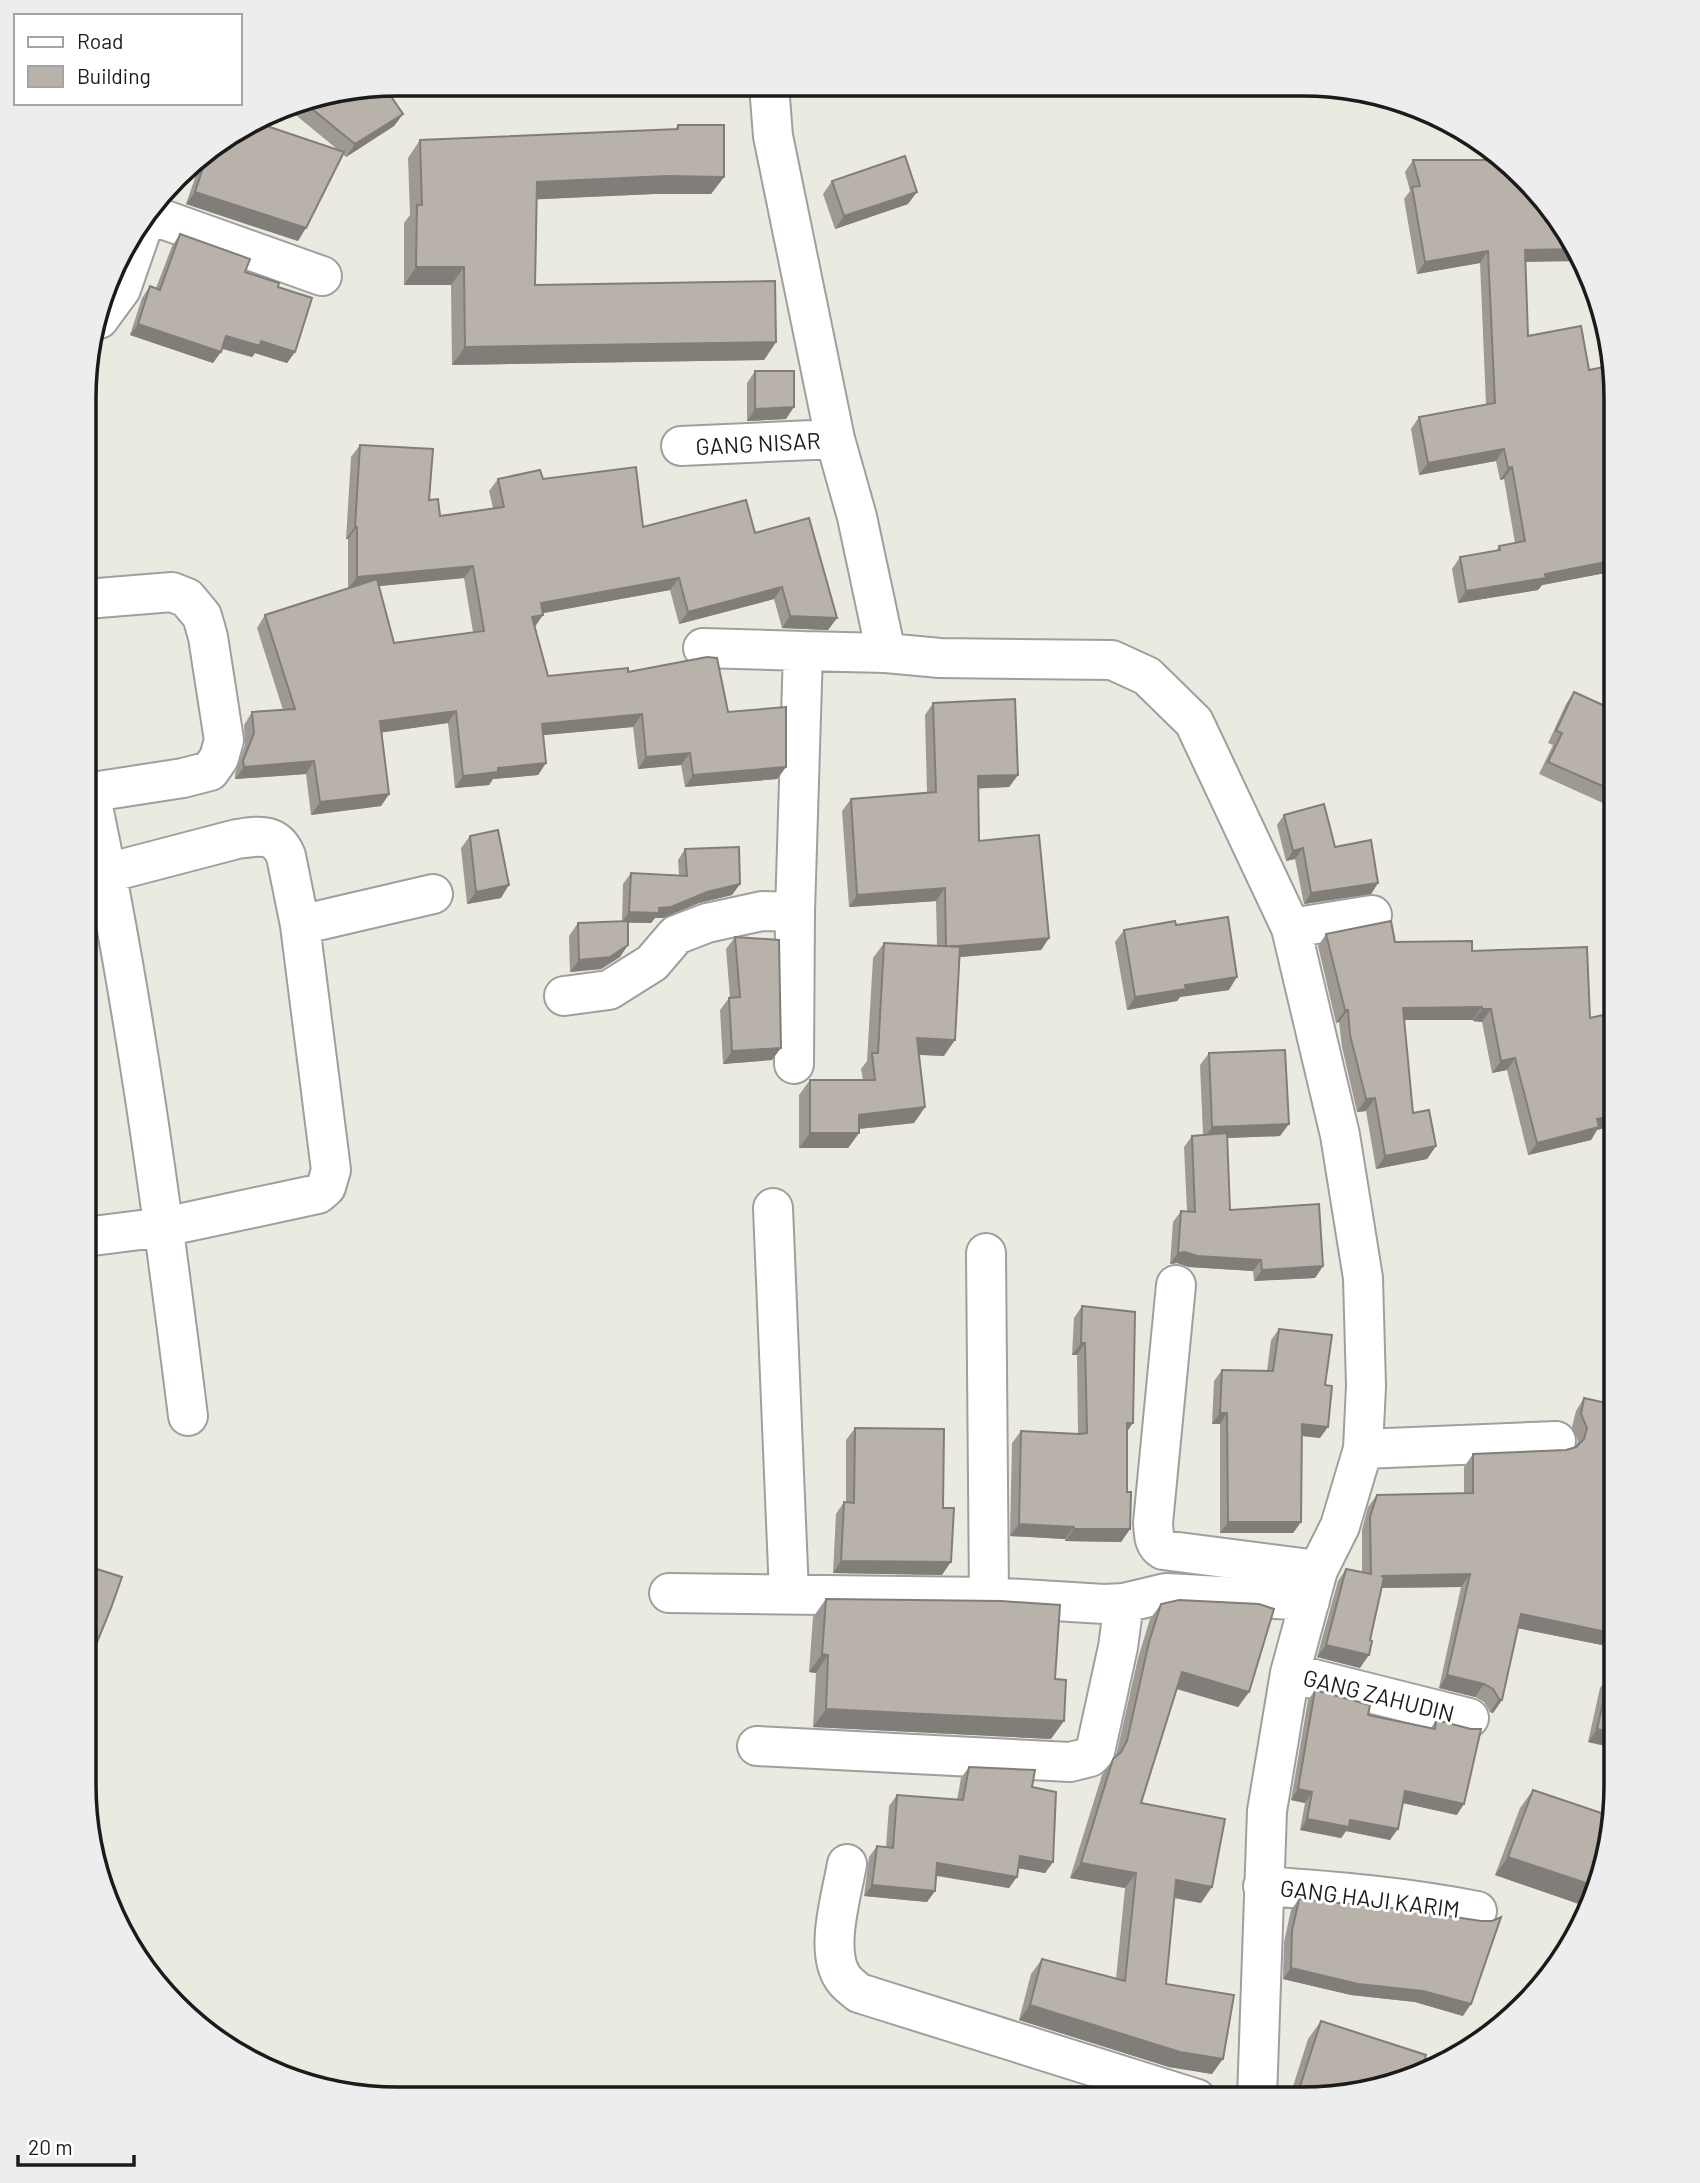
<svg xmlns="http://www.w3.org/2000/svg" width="1700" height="2183" viewBox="0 0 1700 2183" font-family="Barlow,sans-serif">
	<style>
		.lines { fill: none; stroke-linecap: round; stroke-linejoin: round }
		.minor-casing { stroke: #9f9f9f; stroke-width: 42 }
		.minor { stroke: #fff; stroke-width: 38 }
		.wall { fill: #9e9993; fill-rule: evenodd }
		.shaded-wall { fill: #817d78 }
		.building { fill: #b8b2ab; stroke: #817d78; stroke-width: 2 }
		.labels { text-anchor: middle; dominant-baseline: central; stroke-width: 6; stroke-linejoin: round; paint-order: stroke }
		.street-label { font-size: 23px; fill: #1b1b1b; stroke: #fff }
		.rim { fill: none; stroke: #1b1b1b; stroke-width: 3.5 }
	</style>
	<rect width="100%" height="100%" fill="#ebeae1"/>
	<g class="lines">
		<defs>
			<path id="minor" d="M769 85 773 136 835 439 857 517 886 653 940 658 1112 660 1147 676 1194 722 1291 928 1340 1135 1363 1278 1366 1386 1363 1449 1340 1526 1318 1570 1290 1673 1267 1811 1257 2099
				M148 214 322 276
				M99 319 121 289 146 217
				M681 446 835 439
				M703 648 803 651
				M86 793 183 778 210 771 219 758 224 740 208 637 202 616 187 598 172 592 86 599
				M90 793C134 998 162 1208 188 1416
				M107 873 237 839C259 836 276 832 286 856L300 925 433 894
				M1291 928 1372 915
				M564 996 609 990 652 963 676 935 707 923 762 911 795 912
				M794 1064 795 912 803 651 886 653
				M773 1208 789 1594
				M85 1237 164 1227 318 1194 326 1187 331 1170 300 925
				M1176 1285 1153 1523C1154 1534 1153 1544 1163 1550L1318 1570
				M1363 1449 1556 1441
				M669 1593 989 1597
				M1124 1603 1166 1593 1310 1601
				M1290 1673 1469 1718
				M757 1746 1070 1762 1090 1757 1095 1752 1118 1647 1124 1603 1104 1604 989 1597 986 1253
				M847 1864C842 1894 824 1951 843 1978 847 1984 854 1989 859 1993L1197 2099
				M1263 1886C1335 1891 1406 1897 1477 1911"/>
		</defs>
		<!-- minor casing -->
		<use href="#minor" class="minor-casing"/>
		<!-- minor -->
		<use href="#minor" class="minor"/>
	</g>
	<!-- wall -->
	<path class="wall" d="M384 86 403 114 394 126 346 157 343 154 298 241 186 204 203 155 258 123 337 149 286 107 297 101Z
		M678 125 724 177 711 194H654L537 199 535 285 776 342 764 360 452 365 451 285H404V223L410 215 408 158 420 140 675 129Z
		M1413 160 1525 262 1528 336 1589 370 1616 397V571L1542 585 1538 590 1458 603 1452 569 1460 557 1496 551 1499 546 1515 543 1504 479 1500 480 1496 461 1419 475 1411 429 1419 417 1486 405 1480 263 1417 274 1404 199 1410 191 1405 172Z
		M832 181 908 204 835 229 823 194Z
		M180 234 245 272 278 287 295 352 287 363 255 353 252 357 222 349 213 363 130 335 142 298 150 286 156 288 172 246Z
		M755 371 786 419 747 421V383Z
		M360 445 429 500 440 516 493 508 489 491 498 479H543L643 527 755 533 837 618 828 630 782 628 774 599 679 624 670 590 543 613V615L535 627 548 676 628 672 728 712 786 767 777 779 685 787 681 765 638 769 633 727 543 735 546 763 538 775 493 779 489 785 455 788 448 723 382 732 389 794 381 806 311 815 306 774 235 779V774L245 745 244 725 252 712 283 710 257 628 265 615 348 588V539H346L351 457ZM464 578 473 632 394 643 379 586Z
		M1574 692 1616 711V809L1539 774 1553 745 1548 743 1566 704Z
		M933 703 1018 775 1009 787 978 788 979 841 1049 938 1041 950 960 957 944 1056 919 1055 925 1107 914 1123 859 1129V1133L848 1148H799V1095L810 1080H863L861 1069 867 1061 873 958 884 943 937 946 936 901 849 907 842 811 851 799 927 793 925 715Z
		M1284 815 1335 847 1378 883 1371 894 1304 904 1295 859 1286 861 1277 825Z
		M470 836 501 898 467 904 461 848Z
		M685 849 740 884 732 895 699 903 663 918H655L651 923H628L620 957 601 969 570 972 569 936 578 923 622 922 623 884 631 873 679 875 678 860Z
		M1176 925 1229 990 1180 997 1177 1001 1127 1010 1115 942 1124 930Z
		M1326 934 1472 951 1590 1018 1616 1012V1125L1597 1130 1591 1140 1528 1155 1507 1070 1492 1073 1482 1022 1473 1021V1020H1404L1413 1113 1436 1146 1427 1159 1376 1169 1366 1111 1357 1112 1342 1047 1339 1022 1336 1023 1318 946Z
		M735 937 772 1060 723 1064 720 1010 729 998H730L726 949Z
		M1209 1053 1280 1136 1227 1138 1230 1210 1323 1266 1315 1278 1254 1281 1253 1271 1189 1267 1177 1263 1170 1264 1173 1222 1181 1211H1187L1184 1147 1192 1136 1203 1135 1200 1065Z
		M1082 1306 1127 1432V1492L1130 1529 1121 1542 1065 1541V1539L1010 1536 1012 1443 1021 1431 1078 1434 1077 1355H1072L1074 1318Z
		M1279 1329 1325 1385 1320 1438 1302 1436 1301 1522 1293 1533H1220V1424H1212L1214 1381 1222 1370 1267 1371 1271 1340Z
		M1584 1398 1602 1645 1518 1628 1502 1700 1493 1713 1490 1712 1484 1702 1475 1697 1439 1688 1461 1587 1381 1588 1360 1668 1317 1657 1338 1581 1346 1569 1362 1572V1530L1368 1507 1377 1495 1464 1493V1467L1473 1454 1566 1450 1576 1447 1578 1441 1572 1427 1576 1411Z
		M855 1428 943 1508 942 1575 833 1573 836 1514 844 1502H846V1440Z
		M826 1599 1051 1739 813 1727 816 1673 809 1672 813 1617Z
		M1161 1604 1249 1692 1238 1707 1176 1689 1141 1803 1201 1903 1174 1898 1166 1984 1212 2074 1169 2067 1019 2020 1031 1974 1042 1959 1116 1979 1125 1888 1070 1878 1102 1775 1113 1759 1116 1756 1138 1658 1150 1619Z
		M1609 1676 1615 1677V1748L1588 1742 1600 1688Z
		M1315 1690 1368 1715 1431 1728 1436 1720 1457 1815 1403 1803 1390 1840 1346 1831 1341 1838 1300 1830 1305 1803 1291 1800 1308 1700Z
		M969 1767 1032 1787 1053 1862 1045 1873 1018 1868 1009 1888 936 1876 935 1891 927 1902 864 1896 869 1857 877 1846 886 1847 889 1806 897 1795 957 1800 961 1778Z
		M1533 1790 1592 1885 1579 1904 1495 1875 1520 1808Z
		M1299 1899 1463 2016 1415 2002 1351 1995 1283 1979 1284 1942 1291 1910Z
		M1321 2021 1303 2099H1289L1308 2039Z"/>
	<!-- shaded-wall -->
	<path class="shaded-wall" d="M403 114 394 126 346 157 355 144Z
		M667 176 724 177 711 194H654L524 200 537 182Z
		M195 192 306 228 298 241 186 204Z
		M917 192 908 204 835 229 844 216Z
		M1576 249 1583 259 1584 261 1516 262 1525 250Z
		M1488 251 1480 263 1417 274 1425 262Z
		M416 267H464L451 285H404Z
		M138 324 221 352 213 363 130 335Z
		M226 336 261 341 295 352 287 363 255 353 252 357 218 347Z
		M776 342 764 360 452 365 465 347Z
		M794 407 786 419 747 421 755 409Z
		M1504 449 1496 461 1419 475 1428 463Z
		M1512 467 1504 479 1500 480 1508 468Z
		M355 527H357L348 539H346Z
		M1616 560V571L1542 585 1538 590 1458 603 1466 591 1545 574Z
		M473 566 464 578 348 589 357 577Z
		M679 578 670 590 533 615 541 603Z
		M782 587 774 599 679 624 688 612Z
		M543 615 534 627 532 617Z
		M790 616 837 618 828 630 782 628Z
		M456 711 448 723 372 734 380 721Z
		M642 714 633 727 534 736 542 724Z
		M690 753 681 765 638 769 646 757Z
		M314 761 306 774 235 779 244 767Z
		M546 763 538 775 493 779 489 785 455 788 463 776 498 768Z
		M786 767 777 779 685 787 693 775Z
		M1018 775 1009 787 970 789 978 776Z
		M389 794 381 806 311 815 320 802Z
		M1303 848 1295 859 1286 861 1293 851Z
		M1378 883 1371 894 1304 904 1311 893Z
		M740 884 732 895 699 903 663 918H655L651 923 622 922 629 912 659 908 707 892Z
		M509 885 501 898 467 904 476 892Z
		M945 888 936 901 849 907 857 895Z
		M1049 938 1041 950 937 959 946 947Z
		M628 945 620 957 601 969 570 972 579 960Z
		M1237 977 1229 990 1180 997 1177 1001 1127 1010 1135 997 1185 985Z
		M1482 1007 1473 1020H1395L1403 1008Z
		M1482 1009H1491L1482 1022 1473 1021Z
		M1345 1010H1348L1339 1022 1336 1023Z
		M917 1038 955 1040 944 1056 906 1054Z
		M781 1048 772 1060 723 1064 732 1051Z
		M1515 1058 1507 1070 1492 1073 1501 1061Z
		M1375 1098 1366 1111 1357 1112 1366 1099Z
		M925 1107 914 1123 848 1130 859 1115Z
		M1616 1115V1125L1597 1130 1591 1140 1528 1155 1537 1143 1597 1119Z
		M1289 1124 1280 1136 1203 1139 1212 1127Z
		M810 1133H859L848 1148H799Z
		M1436 1146 1427 1159 1376 1169 1385 1156Z
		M1185 1252 1261 1260 1253 1271 1189 1267 1177 1263 1170 1264 1178 1253Z
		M1323 1266 1315 1278 1254 1281 1262 1270Z
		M1081 1343H1085L1077 1355H1072Z
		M1220 1413H1227L1220 1424H1212Z
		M1127 1423H1133L1124 1436Z
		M1302 1424 1328 1427 1320 1438 1294 1435Z
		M1228 1522H1301L1293 1533H1220Z
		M1019 1524 1074 1527 1065 1539 1010 1536Z
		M1074 1529H1130L1121 1542 1065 1541Z
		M841 1561 951 1562 942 1575 833 1573Z
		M1470 1574 1461 1587 1372 1588 1381 1576Z
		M1521 1614 1611 1633 1602 1645 1512 1627Z
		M1326 1645 1369 1655 1360 1668 1317 1657Z
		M822 1654 828 1655 816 1673 809 1672Z
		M1182 1672 1249 1692 1238 1707 1171 1687Z
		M1447 1675 1484 1684 1475 1697 1439 1688Z
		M1499 1699 1502 1700 1493 1713 1490 1712Z
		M826 1709 1064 1721 1051 1739 813 1727Z
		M1597 1729 1615 1733V1748L1588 1742Z
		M1298 1789 1312 1792 1305 1803 1291 1800Z
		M1405 1791 1464 1804 1457 1815 1398 1802Z
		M1307 1819 1350 1820 1398 1829 1390 1840 1346 1831 1341 1838 1300 1830Z
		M1020 1856 1053 1862 1045 1873 1012 1867Z
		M1508 1857 1592 1885 1579 1904 1495 1875Z
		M937 1863 1017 1877 1009 1888 929 1874Z
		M1081 1863 1136 1873 1125 1888 1070 1878Z
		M1176 1880 1212 1887 1201 1903 1165 1896Z
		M872 1885 935 1891 927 1902 864 1896Z
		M1291 1968 1423 1991 1471 2004 1463 2016 1415 2002 1351 1995 1283 1979Z
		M1030 2005 1223 2059 1212 2074 1169 2067 1019 2020Z"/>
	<!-- building -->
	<path class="building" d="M384 86 403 114 355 144 301 100Z
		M258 123 344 152 306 228 195 192 208 152Z
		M678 125H724V177L667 176 537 182 535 285 775 281 776 342 465 347 464 267H416L417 205H422L420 140 678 129Z
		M905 156 917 192 844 216 832 181Z
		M1413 160H1502L1576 249 1525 250 1528 336 1581 326 1589 370 1609 366 1616 397V560L1545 574 1546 578 1466 591 1460 557 1500 550 1499 546 1525 541 1512 467 1508 468 1504 449 1428 463 1419 417 1495 403 1488 251 1425 262 1412 187 1420 186Z
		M180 234 250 259 245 272 279 283 278 287 312 298 295 352 261 341 260 346 226 336 221 352 138 324 150 286 160 290Z
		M755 371H794V407L755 409Z
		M360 445 433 449 429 500 438 499 440 516 504 507 498 479 540 470 543 479 636 467 643 527 746 500 755 533 809 518 837 618 790 616 782 587 688 612 679 578 541 603 543 615 532 617 548 676 628 668V672L707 657 717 658 728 712 786 707V767L693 775 690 753 646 757 642 714 542 724 546 763 498 768V772L463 776 456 711 380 721 389 794 320 802 314 761 244 767 243 761 254 733 252 712 295 709 265 615 377 579 394 643 484 631 473 566 357 577V527H355Z
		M1574 692 1616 711V792L1548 762 1562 733 1556 731Z
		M1015 699 1018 775 978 776 979 841 1039 835 1049 938 946 947 945 888 857 895 851 799 936 792 933 703Z
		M1324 804 1335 847 1371 840 1378 883 1311 893 1303 848 1293 851 1284 815Z
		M498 830 509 885 476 892 470 836Z
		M739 847 740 884 707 892 671 907 659 908V913L629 912 631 873 687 876 685 849Z
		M1228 917 1237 977 1185 985 1186 989 1135 997 1124 930 1175 921 1176 925Z
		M628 921V945L610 957 579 960 578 923Z
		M1391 921 1395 942 1472 941V951L1587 947 1590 1018 1616 1012V1115L1597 1119 1599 1127 1537 1143 1515 1058 1501 1061 1491 1009H1482V1007L1403 1008 1413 1113 1429 1110 1436 1146 1385 1156 1375 1098 1366 1099 1350 1035 1348 1010H1345L1326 934Z
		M735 937 779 940 781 1048 732 1051 729 998 740 997Z
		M884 943 960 947 955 1040 917 1038 925 1107 859 1115V1133H810V1080H875L872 1053H878Z
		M1285 1050 1289 1124 1212 1127 1209 1053Z
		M1227 1133 1230 1210 1319 1204 1323 1266 1262 1270 1261 1260 1197 1256 1185 1252 1178 1253 1181 1211 1195 1212 1192 1136Z
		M1082 1306 1135 1312 1133 1423H1127V1492H1131L1130 1529H1074V1527L1019 1524 1021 1431 1079 1434 1087 1433 1085 1343H1081Z
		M1279 1329 1332 1335 1325 1385 1332 1386 1328 1427 1302 1424 1301 1522H1228L1227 1413H1220L1222 1370 1273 1371Z
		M1584 1398 1615 1405V1611L1611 1633 1521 1614 1502 1700 1499 1699 1493 1689 1484 1684 1447 1675 1470 1574 1381 1576 1384 1577 1370 1640 1372 1641 1369 1655 1326 1645 1346 1569 1371 1574 1370 1517 1377 1495 1473 1493V1454L1566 1450 1576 1447 1584 1439 1587 1428 1581 1414Z
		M855 1428 944 1429 943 1508H954L951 1562 841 1561 844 1502 854 1503Z
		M84 1565 122 1577 111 1608 84 1674Z
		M826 1599 1001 1601 1060 1605 1055 1679 1066 1680 1064 1721 826 1709 828 1655 822 1654Z
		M1179 1600 1259 1604 1274 1609 1249 1692 1182 1672 1141 1803 1225 1819 1212 1887 1176 1880 1166 1984 1234 1995 1223 2059 1180 2052 1030 2005 1042 1959 1125 1981 1136 1873 1081 1863 1113 1759 1121 1752 1127 1741 1149 1642 1161 1604Z
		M1609 1676 1615 1677V1733L1597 1729Z
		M1315 1690 1370 1705 1368 1715 1435 1729 1436 1720 1471 1729H1481L1464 1804 1405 1791 1398 1829 1350 1820 1349 1827 1307 1819 1312 1792 1298 1789Z
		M969 1767 1035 1770 1032 1787 1056 1792 1053 1862 1020 1856 1017 1877 937 1863 935 1891 872 1885 877 1846 893 1848 897 1795 963 1800Z
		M1533 1790 1613 1817 1610 1834 1592 1885 1508 1857Z
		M1299 1899 1402 1909 1481 1921H1492L1501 1917 1471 2004 1423 1991 1358 1984 1291 1968 1292 1931Z
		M1321 2021 1426 2055 1421 2071 1303 2099H1296Z"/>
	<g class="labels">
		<!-- street labels -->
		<g class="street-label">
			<text transform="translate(758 443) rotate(-3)">GANG NISAR</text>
			<text transform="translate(1379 1695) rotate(14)">GANG ZAHUDIN</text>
			<text transform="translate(1370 1898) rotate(7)">GANG HAJI KARIM</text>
		</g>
	</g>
	<!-- crop -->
	<path d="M0 0H1700V2183H0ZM398 96H1302A302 302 0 0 1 1604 398V1785A302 302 0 0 1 1302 2087H398A302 302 0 0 1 96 1785V398A302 302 0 0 1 398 96Z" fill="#ededed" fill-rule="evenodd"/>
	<path class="rim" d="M398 96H1302A302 302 0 0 1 1604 398V1785A302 302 0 0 1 1302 2087H398A302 302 0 0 1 96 1785V398A302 302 0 0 1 398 96Z"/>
	<!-- legend -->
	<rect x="14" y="14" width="228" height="91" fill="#ffffff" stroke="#a4a4a4" stroke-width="2"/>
	<rect x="28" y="37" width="35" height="10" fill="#ffffff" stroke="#a4a4a4" stroke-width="2"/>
	<text x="77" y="49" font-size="21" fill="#1b1b1b">Road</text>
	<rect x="28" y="66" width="35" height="21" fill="#b8b2ab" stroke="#a4a4a4" stroke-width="2"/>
	<text x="77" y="84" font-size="21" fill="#1b1b1b">Building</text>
	<!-- scale -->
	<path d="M18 2155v10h116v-10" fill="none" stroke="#1b1b1b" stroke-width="3.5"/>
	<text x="28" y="2155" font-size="21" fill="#1b1b1b" stroke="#ffffff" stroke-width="5" paint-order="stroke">20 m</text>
</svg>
